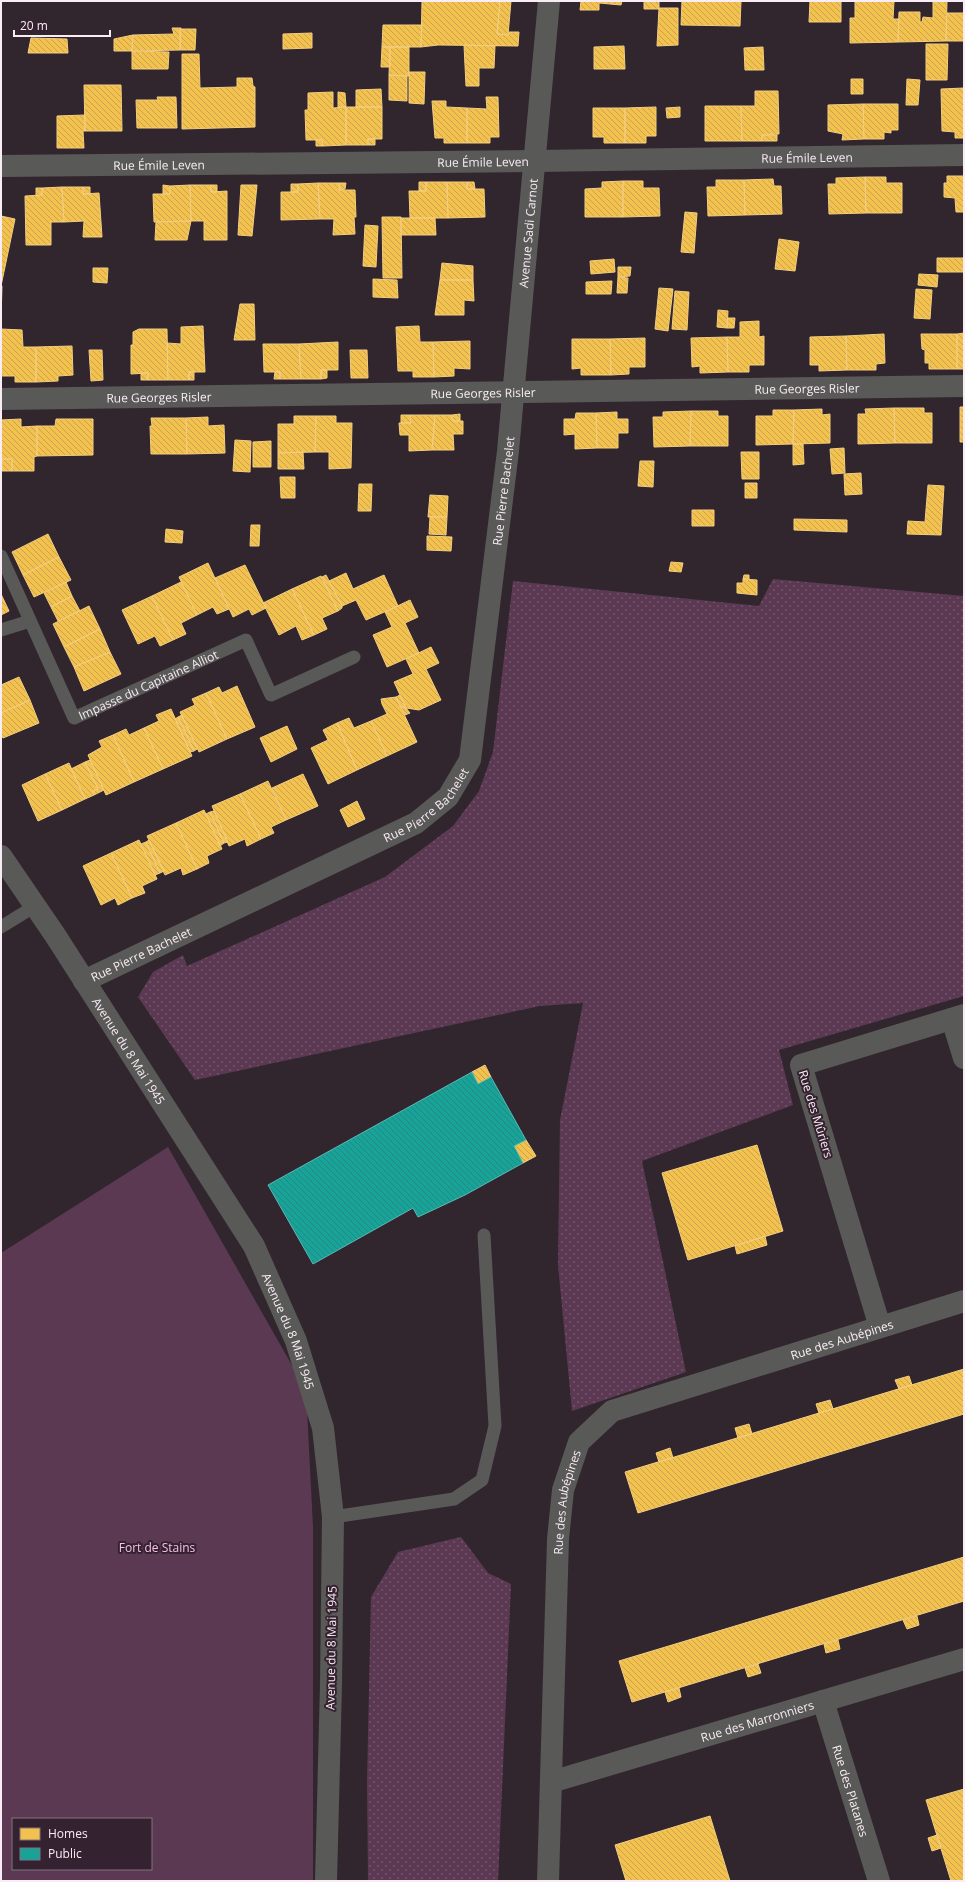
<svg xmlns="http://www.w3.org/2000/svg" width="965" height="1882" viewBox="0 0 965 1882" font-family="'Open Sans',sans-serif">
	<style>
		.grass { fill: url(#grass-dots) }
		.park { fill: #5c3953; fill-rule: evenodd }
		.homes { fill: url(#homes-back-hatch); stroke: #f4ce80 }
		.public { fill: url(#public-back-hatch); stroke: #5bb9b4 }
		.lines { fill: none; stroke-linecap: round; stroke-linejoin: round }
		.service { stroke: #595957; stroke-width: 13 }
		.minor { stroke: #595957; stroke-width: 22 }
		.tertiary { stroke: #595957; stroke-width: 22 }
		.labels { text-anchor: middle; dominant-baseline: central; stroke-width: 4; stroke-linejoin: round; paint-order: stroke }
		.street-label { font-size: 12px; fill: #f9ecf5; stroke: #352230 }
		.park-label { font-size: 12px; fill: #f7c0e7; stroke: #352230 }
	</style>
	<defs>
		<pattern id="grass-dots" width="8" height="8" patternUnits="userSpaceOnUse"><rect width="8" height="8" fill="#5c3953"/><path d="M2 2h.1M6 6h.1" fill="none" stroke="#74566c" stroke-width="1.8" stroke-linecap="round"/></pattern>
		<pattern id="homes-back-hatch" width="6" height="6" patternUnits="userSpaceOnUse"><rect width="6" height="6" fill="#f2c14e"/><path d="M-1 5l2 2M0 0l6 6M5-1l2 2" fill="none" stroke="#c8a24d"/></pattern>
		<pattern id="public-back-hatch" width="6" height="6" patternUnits="userSpaceOnUse"><rect width="6" height="6" fill="#17a398"/><path d="M-1 5l2 2M0 0l6 6M5-1l2 2" fill="none" stroke="#278781"/></pattern>
	</defs>
	<rect width="100%" height="100%" fill="#31262e"/>
	<!-- grass -->
	<path class="grass" d="M773 579 964 596V996L779 1050 793 1105 642 1161 686 1372 572 1411 558 1265 560 1120 583 1003 540 1006 195 1080 138 997 153 972 183 955 187 966 385 877 453 826 479 791 493 752 513 581 759 606Z
		M461 1537 488 1573 511 1584 498 1881H368L367 1782 371 1597 398 1552Z"/>
	<!-- park -->
	<path class="park" d="M168 1147 306 1390 313 1527V1881H1V1253ZM13 1819H151V1869H13Z"/>
	<!-- homes -->
	<path class="homes" d="M422 1H500L497 34 508 35 509 32H519L518 46 438 45 421 47Z
		M500 1H511L508 35 497 34Z
		M581 1H622L621 5 599 3V10H580Z
		M644 1H659V9H644Z
		M682 1H741L740 26 681 25Z
		M810 1H841V22H809Z
		M855 1H894L893 19H899L898 42 850 43V18H855Z
		M933 1H947L946 41 898 42 899 12H920V22H922L923 17 933 18Z
		M659 8H678V45L657 46Z
		M947 13H964V41H946Z
		M383 25H422L421 47H382Z
		M172 28H181L180 50 132 51 133 35 174 34Z
		M180 29H196L195 50H180Z
		M312 33V48L283 49V34Z
		M133 35 132 51H114V39Z
		M31 38 67 39 68 53H28Z
		M926 44H948L947 80H926Z
		M464 45 495 46 494 68H479V86H466Z
		M624 46 625 69H594V47Z
		M382 47H390V67H381Z
		M390 47H409V76L389 75Z
		M763 47 764 70H745L744 48Z
		M132 51 169 52 168 69H132Z
		M182 54H199L200 88 237 87V78H252L253 86 255 87V127L182 129Z
		M409 72H425L424 104 409 103Z
		M389 75 407 76V101L389 100Z
		M851 79H863V94H851Z
		M907 79 920 80 918 105H906Z
		M84 85H121L122 131H85Z
		M964 88V138H955V132L942 131 941 89Z
		M381 89 382 107H356V90Z
		M755 91H778L779 134 762 135V141H742L741 106H755Z
		M333 92V108L346 107V145L323 146 322 140H306L305 110H308V93Z
		M338 92 345 93 346 107H338Z
		M157 97H176L177 128H137L136 100H158Z
		M486 97H498L499 137H490V143H467V108L487 109Z
		M432 101H446V107L467 108V143H444V138H435Z
		M863 104 864 139 842 140 843 134 828 131V105Z
		M863 104H898V130H891V133L884 132V139H864Z
		M705 106H741L742 141H705Z
		M346 107H382V139H368V145H346Z
		M656 107V136H646V143H625V108Z
		M680 107V117L667 118 666 108Z
		M593 108H625V143H604V137H593Z
		M85 115V131H83L84 148H57V116Z
		M762 135H777V141H762Z
		M368 139H375V145H368Z
		M316 140H322L323 146H316Z
		M947 176H964V212H956L955 198 944 197V183H947Z
		M865 177H886V183H902V213H866Z
		M865 177 866 213 829 214 828 184H836V178Z
		M773 179 774 186H781L782 214 745 215 744 180Z
		M716 180H744L745 215 708 216 707 187H716Z
		M623 181H643V188H659L660 216 623 217Z
		M623 181V217H585V189L602 188V182Z
		M419 182H426V191H419Z
		M426 182H447L448 218H410L409 191H426Z
		M447 182H467V189H484L485 217 448 218Z
		M467 182H474L475 189H467Z
		M318 183H340L339 190H355L356 217H354L355 234 333 235 334 219H320Z
		M318 183 320 219 281 220V192H298V184Z
		M340 183H346L345 189 339 190Z
		M291 184H298V192H291Z
		M163 185 170 186V194H163Z
		M190 185H211V192L227 191V240H204V221H191Z
		M190 185 191 221 154 222 153 194H170V186Z
		M211 185H217V192H211Z
		M241 185H257L252 236 238 235Z
		M62 187H83V194L99 193 102 237H83L84 221 64 222Z
		M62 187 64 222H51V245H26L25 196 42 195V188Z
		M83 187H90V194H83Z
		M36 188H42V195L36 196Z
		M685 212 697 213 694 253 681 252Z
		M1 216 15 219 1 286Z
		M382 217H401L402 278H383Z
		M401 218H435L436 235H401Z
		M191 221 187 240H155L156 222Z
		M365 225 378 226 376 267 363 266Z
		M779 239 799 242 795 271 775 269Z
		M937 258H964V272H937Z
		M614 259 615 272 591 274 590 261Z
		M442 263 473 266V280H440Z
		M618 267H631L630 276 618 277Z
		M93 268H108L107 283 93 282Z
		M919 274 938 275 937 287 918 285Z
		M618 277 628 278 627 293H617Z
		M373 279 397 280 398 298 373 297Z
		M440 280H473L474 301 464 300V315H435Z
		M612 281 611 294H586V282Z
		M1 286H2L1 319Z
		M659 288 673 289 668 331 655 329Z
		M916 289 932 290 930 319 914 318Z
		M675 291 689 292 687 330 672 329Z
		M240 304H254L255 340H234Z
		M718 310 728 311 727 328 717 327Z
		M728 318H735L734 328H727Z
		M759 321V337L764 336V365H749V372H728L727 337H740V322Z
		M203 326 205 372H189V380H168L167 343 181 344V327Z
		M419 326 420 342H433L434 377H413V371H398L396 327Z
		M1 329 22 330 23 347H36V382H15V376H1Z
		M139 329H167L168 380H148V373L131 374V345H133V332Z
		M964 333V369H957V334Z
		M884 334 885 363 876 364V370H847L846 336Z
		M921 334H957V369H929V363H925V350L922 349Z
		M846 336 847 370 819 371V365H810V337Z
		M727 337 728 372 700 373V366L692 367 691 338Z
		M645 338V367H629V374L611 375 610 339Z
		M572 339H610L611 375H581V368L572 369Z
		M470 341V369L454 368V376L434 377 433 342Z
		M338 342V370H321V379H301L299 344Z
		M263 344H299L301 379H280V372H264Z
		M72 346 73 375 58 376V381L36 382V347Z
		M89 350H102L103 380 91 381Z
		M350 350H367L368 378H351Z
		M321 370H327V378L321 379Z
		M189 372H194V380H189Z
		M275 372H280V379H274Z
		M141 373H148V380H141Z
		M960 407H964V442H960Z
		M894 408H924V413H932V443H895Z
		M894 408 895 443 858 444V414H866L865 409Z
		M822 409V415L830 414V443L793 444 794 410Z
		M773 410H794L793 444 756 445V416H773Z
		M691 411H718V416H728V446H690Z
		M691 411 690 446 654 447 653 417H663V412Z
		M617 412V419H628V433H618V448H597L596 413Z
		M576 413H596L597 448 575 449V434L564 435V419H575Z
		M460 414V421H453L452 415Z
		M401 415H410L411 423H401Z
		M410 415H435L432 450 409 451V435H400L399 423H411Z
		M435 415H452L453 421H463V434H453L454 450H432Z
		M294 416H316L315 452 278 453V424H294Z
		M316 416H336V423H352L351 468 329 469V452H315Z
		M208 417V426L224 425 225 453 187 454 186 418Z
		M151 418H186L187 454H151L150 426H152Z
		M21 419V427L37 426V456L34 457V471H12V459H1V420Z
		M56 419H93V455L37 456V426H55Z
		M235 440 251 441 250 472 233 471Z
		M271 441V467H253V442Z
		M793 444H803L804 464 793 465Z
		M844 448 845 473 832 474 830 449Z
		M303 452 304 469H278V453Z
		M741 452H759V479H742Z
		M2 459H12V471H2Z
		M640 461H654L653 487 638 486Z
		M861 473 862 494 845 495 844 474Z
		M280 477H295V498H281Z
		M745 483H757V498H745Z
		M359 484H372L371 511H358Z
		M928 485 944 486 941 535 907 534 908 521 925 522Z
		M430 495 448 496 447 517H428Z
		M692 510H714V526H692Z
		M430 517H447L446 535 429 534Z
		M794 519 847 520V532L794 530Z
		M251 525H260L259 546H250Z
		M166 529 183 531 182 543 165 542Z
		M48 534 59 557 23 575 12 552Z
		M427 536 452 537 451 551 427 550Z
		M59 557 71 580 34 597 23 575Z
		M671 562 683 563 681 572 669 571Z
		M208 563 229 609 217 614 213 607 197 615 179 577Z
		M245 565 266 608 252 615 249 609 233 617 215 578Z
		M346 573 353 589 384 575 398 606 366 620 356 600 342 606 329 581Z
		M326 575 342 606V608L338 611 322 577Z
		M744 575H749V579H743Z
		M321 576 338 611 322 618 327 629 314 635 292 589Z
		M743 579 757 580V595L737 593V583H743Z
		M66 582 72 596 51 607 44 593Z
		M181 582 197 615 181 623 186 634 173 640 152 596Z
		M292 589 314 635 302 640 296 626 279 635 263 603Z
		M1 594 9 611 1 615Z
		M72 596 80 611 58 621 51 607Z
		M152 596 173 640 160 646 155 636 138 644 122 610Z
		M410 600 418 617 405 623 419 653 387 667 373 635 392 627 385 612Z
		M89 606 100 629 64 647 53 624Z
		M100 629 110 652 74 667 64 647Z
		M431 647 439 663 426 669 441 700 419 710 406 708 394 682 413 674 406 659Z
		M110 652 121 674 84 691 74 667Z
		M19 677 30 700 1 713V685Z
		M237 686 255 727 227 739 206 693 219 687 222 693Z
		M206 693 227 739 199 752 180 712 195 705 192 699Z
		M400 695 406 708 401 707 396 697Z
		M396 697 417 742 387 756 371 721 387 714 382 704 381 699Z
		M30 700 39 723 3 738 1 735V713Z
		M401 707 406 708 410 713 405 715Z
		M171 709 192 756 163 769 144 728 159 721 156 715Z
		M182 715 197 749 194 751 178 717Z
		M178 717 194 751 190 752 175 719Z
		M349 718 354 728 371 721 387 756 357 770 337 723Z
		M337 723 357 770 328 784 311 748 328 740 323 730Z
		M287 726 297 749 271 762 260 738Z
		M144 728 163 769 134 782 113 735 126 729 129 735Z
		M113 735 134 782 106 795 88 755 102 747 99 741Z
		M90 760 104 790 94 795 92 792 98 789 85 762Z
		M85 762 98 789 92 792 94 795 85 799 71 769Z
		M69 763 85 799 62 810 45 774Z
		M45 774 62 810 38 821 22 785Z
		M303 774 318 806 286 820 272 788Z
		M268 781 286 820 271 827 274 833 261 839 240 794Z
		M240 794 261 839 247 846 245 839 229 846 212 806Z
		M357 801 365 819 348 827 340 810Z
		M204 810 222 849 207 856 209 863 197 869 176 823Z
		M214 811 228 842 224 843 210 812Z
		M210 812 224 843 220 846 206 814Z
		M176 823 197 869 183 875 181 868 165 875 147 836Z
		M139 840 157 879 142 886 145 893 132 898 111 853Z
		M149 840 164 871 160 873 146 842Z
		M146 842 160 873 155 875 141 844Z
		M111 853 132 898 118 905 115 898 101 905 83 866Z
		M485 1065 491 1077 478 1084 472 1072Z
		M526 1140 536 1156 523 1163 514 1146Z
		M757 1145 783 1231 688 1260 662 1173Z
		M765 1236 767 1245 737 1254 735 1246Z
		M964 1369V1414L638 1513 625 1472Z
		M909 1376 912 1385 899 1389 895 1380Z
		M830 1400 833 1409 819 1413 816 1404Z
		M749 1424 752 1434 738 1438 735 1428Z
		M670 1448 673 1458 659 1462 656 1453Z
		M964 1557V1601L632 1702 619 1661Z
		M917 1616 919 1625 907 1629 903 1620Z
		M838 1640 840 1649 826 1653 824 1644Z
		M758 1664 761 1673 748 1677 745 1668Z
		M679 1688 681 1697 668 1702 665 1692Z
		M964 1789V1881H951L926 1800Z
		M710 1816 730 1881H626L615 1845Z
		M937 1835 941 1848 932 1851 928 1838Z"/>
	<!-- public -->
	<path class="public" d="M472 1072 478 1084 491 1077 526 1140 514 1146 523 1163 465 1195 418 1217 413 1208 313 1264 268 1185Z"/>
	<g class="lines">
		<!-- service -->
		<g class="service">
			<path id="s1" d="M1 556 74 718 246 640 271 695 354 657"/>
			<path d="M1 630 30 621"/>
			<path d="M1 927 35 906"/>
			<path d="M333 1517 454 1499 482 1480 495 1426 484 1235"/>
		</g>
		<!-- minor -->
		<g class="minor">
			<path id="s2" d="M1 166 535 161 964 155"/>
			<path id="s3" d="M1 399 964 386"/>
			<path id="s4" d="M84 981 416 823 448 797 470 760 508 451 549 1"/>
			<path d="M952 1019 964 1058"/>
			<path d="M880 1327 801 1065 964 1015"/>
			<path id="s5" d="M823 1701 879 1881"/>
			<path id="s6" d="M551 1782 964 1659"/>
			<path id="s7" d="M548 1881 558 1539 563 1490 579 1442 612 1411 964 1301"/>
		</g>
		<!-- tertiary -->
		<path class="tertiary" id="s8" d="M1 856 55 935 254 1246 296 1341 323 1428 333 1517 331 1684 326 1881"/>
	</g>
	<g class="labels">
		<!-- street labels -->
		<g class="street-label">
			<text stroke="none"><textPath href="#s2" startOffset="806">Rue Émile Leven</textPath></text>
			<text stroke="none"><textPath href="#s2" startOffset="482">Rue Émile Leven</textPath></text>
			<text stroke="none"><textPath href="#s2" startOffset="158">Rue Émile Leven</textPath></text>
			<text stroke="none"><textPath href="#s4" startOffset="982">Avenue Sadi Carnot</textPath></text>
			<text stroke="none"><textPath href="#s3" startOffset="806">Rue Georges Risler</textPath></text>
			<text stroke="none"><textPath href="#s3" startOffset="482">Rue Georges Risler</textPath></text>
			<text stroke="none"><textPath href="#s3" startOffset="158">Rue Georges Risler</textPath></text>
			<text stroke="none"><textPath href="#s4" startOffset="723">Rue Pierre Bachelet</textPath></text>
			<text stroke="none"><textPath href="#s1" startOffset="259">Impasse du Capitaine Alliot</textPath></text>
			<text stroke="none"><textPath href="#s4" startOffset="387">Rue Pierre Bachelet</textPath></text>
			<text stroke="none"><textPath href="#s4" startOffset="63">Rue Pierre Bachelet</textPath></text>
			<text stroke="none"><textPath href="#s8" startOffset="233">Avenue du 8 Mai 1945</textPath></text>
			<text transform="translate(816 1114) rotate(73)">Rue des Mûriers</text>
			<text stroke="none"><textPath href="#s8" startOffset="557">Avenue du 8 Mai 1945</textPath></text>
			<text stroke="none"><textPath href="#s7" startOffset="728">Rue des Aubépines</textPath></text>
			<text stroke="none"><textPath href="#s7" startOffset="380">Rue des Aubépines</textPath></text>
			<text transform="translate(331 1648) rotate(-89)">Avenue du 8 Mai 1945</text>
			<text stroke="none"><textPath href="#s6" startOffset="215">Rue des Marronniers</textPath></text>
			<text stroke="none"><textPath href="#s5" startOffset="94">Rue des Platanes</textPath></text>
		</g>
		<!-- park labels -->
		<g class="park-label">
			<text x="157" y="1547">Fort de Stains</text>
		</g>
	</g>
	<!-- border -->
	<rect width="965" height="1882" fill="none" stroke="#f9ecf5" stroke-width="4"/>
	<!-- legend -->
	<rect x="12" y="1818" width="140" height="52" fill="#352230" stroke="#83737f"/>
	<rect x="20" y="1828" width="20" height="12" fill="#f2c14e" stroke="#83737f"/>
	<text x="48" y="1838" font-size="12" fill="#f9ecf5">Homes</text>
	<rect x="20" y="1848" width="20" height="12" fill="#17a398" stroke="#83737f"/>
	<text x="48" y="1858" font-size="12" fill="#f9ecf5">Public</text>
	<!-- scale -->
	<path d="M14 30v6h96v-6" fill="none" stroke="#f9ecf5" stroke-width="2"/>
	<text x="20" y="30" font-size="12" fill="#f9ecf5" stroke="#352230" stroke-width="3" paint-order="stroke">20 m</text>
</svg>
